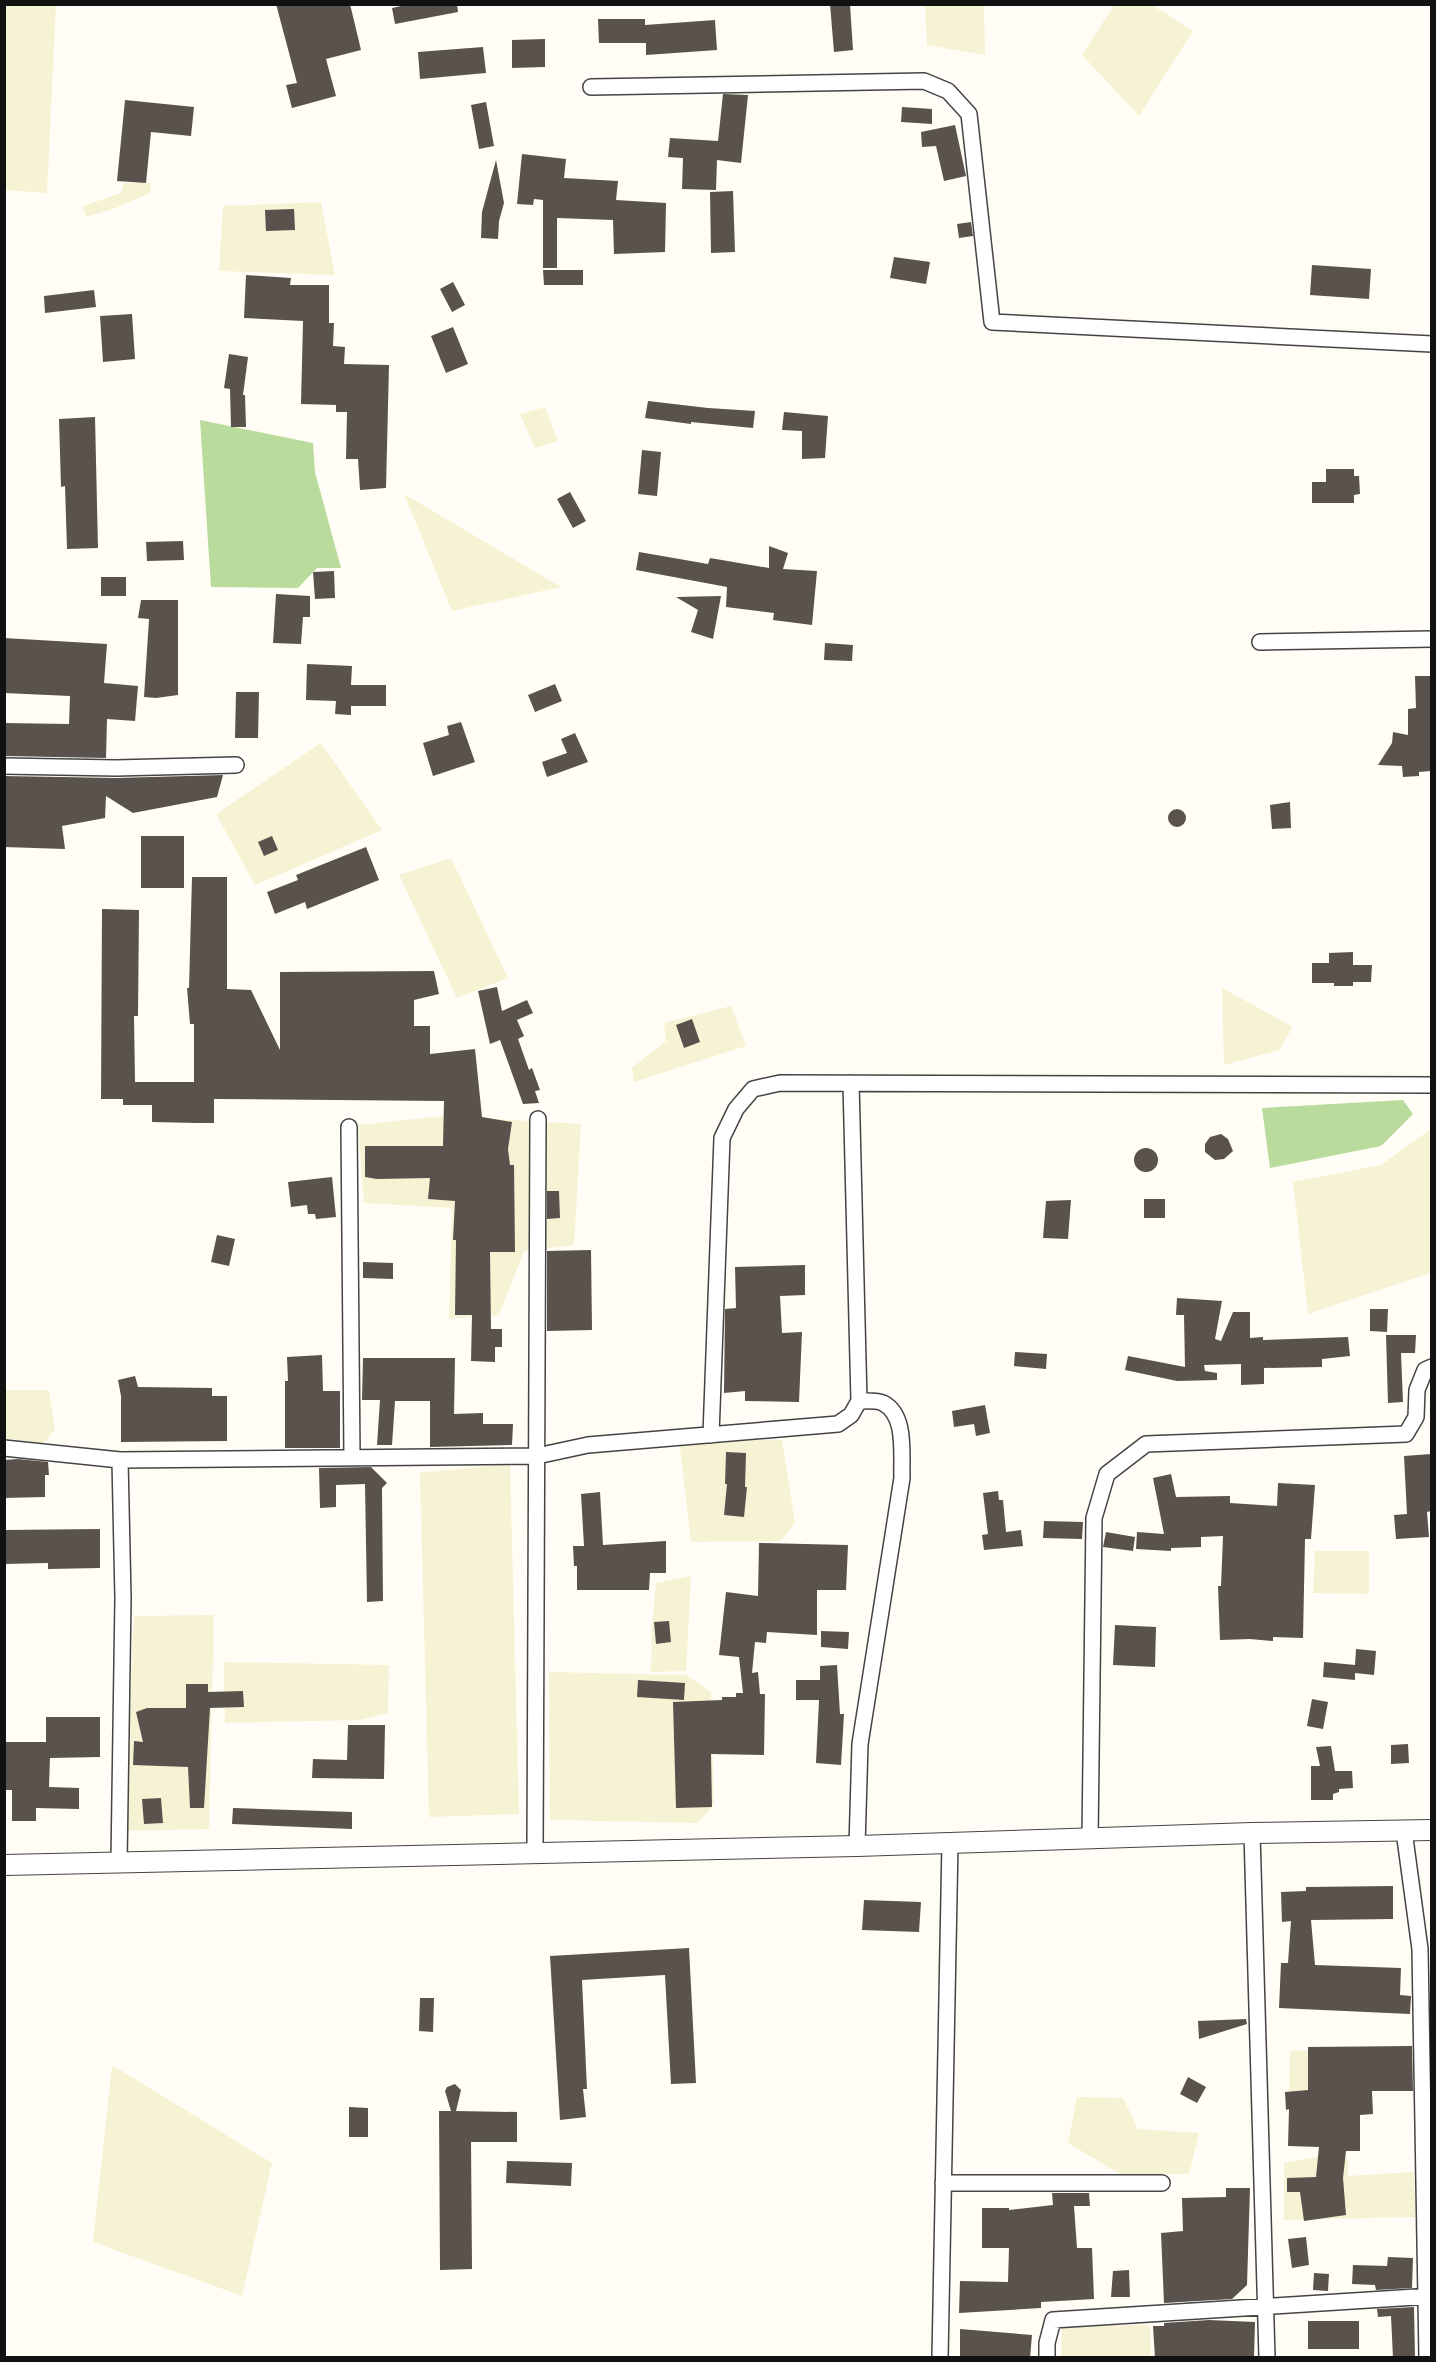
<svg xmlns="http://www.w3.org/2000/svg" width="1436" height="2362" viewBox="0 0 1436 2362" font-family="Lora,serif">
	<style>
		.farmland { fill: #f6f3d4 }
		.forest { fill: #b9dc9c }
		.building { fill: #5a524d }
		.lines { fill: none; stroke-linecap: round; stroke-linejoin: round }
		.minor-casing { stroke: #444; stroke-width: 18 }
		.tertiary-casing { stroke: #444; stroke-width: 22 }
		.minor { stroke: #fff; stroke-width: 15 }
		.tertiary { stroke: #fff; stroke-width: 20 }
	</style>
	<rect width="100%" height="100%" fill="#fffdf5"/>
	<!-- farmland -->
	<path class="farmland" d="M4 5H56L47 193 5 190Z
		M925 5H984L985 55 927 45Z
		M1114 5H1152L1193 31 1139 116 1082 55Z
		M124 183H151L150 193 116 208 86 217 83 206 121 193Z
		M321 202 335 275 219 271 223 206Z
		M545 407 558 441 535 448 520 414Z
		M404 494 561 587 452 611Z
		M321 743 382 830 255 885 216 814Z
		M451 858 508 978 457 998 399 875Z
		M1222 988 1293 1027 1279 1050 1224 1065Z
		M731 1006 746 1046 634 1082 632 1068 666 1041 664 1023Z
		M445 1116 581 1124 574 1245 524 1251 499 1315 449 1319 452 1208 364 1203 358 1125Z
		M1431 1129V1273L1308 1314 1293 1182 1381 1165Z
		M5 1390H49L55 1429 43 1444 5 1438Z
		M679 1439 782 1440 795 1523 781 1541 691 1542Z
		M510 1464 519 1814 429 1817 420 1473Z
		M1315 1551H1369V1594L1313 1593Z
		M691 1576 686 1671 651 1672 652 1627 656 1583Z
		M214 1615 209 1829 125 1831 134 1616Z
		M224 1662 389 1665 388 1713 360 1720 225 1723Z
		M549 1672 686 1675 711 1692 714 1804 698 1823 550 1820Z
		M1415 2045 1414 2091H1289L1290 2051Z
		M112 2065 272 2163 242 2296 93 2242Z
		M1077 2097 1123 2098 1138 2129 1199 2133 1189 2174H1120L1068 2143Z
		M1337 2153 1348 2160V2176L1414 2172 1416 2217 1284 2220V2163Z
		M1150 2325 1151 2357 1061 2358 1062 2326Z"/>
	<!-- forest -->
	<path class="forest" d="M200 420 313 443 315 472 341 568H317L298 588 211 587Z
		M1403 1100 1413 1114 1381 1146 1270 1168 1262 1108Z"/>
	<!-- building -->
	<path class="building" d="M276 4H350L361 50 326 59 336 96 292 108 286 85 297 83Z
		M410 4H457L458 12 395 24 392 8Z
		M830 4H850L853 50 834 52Z
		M598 19H645V25L715 20 717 50 646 55V43H599Z
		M545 39V67L512 68V40Z
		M483 47 486 73 420 79 418 52Z
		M723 94 748 95 741 163 717 160 716 190 682 189 683 158 668 157 670 138 718 141Z
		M125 100 194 107 191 136 151 132 146 183 117 181Z
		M486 102 494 146 479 149 471 105Z
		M902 107 932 109V124L901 122Z
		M955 125 966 176 944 181 936 146 922 147 921 132Z
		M522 154 566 159 564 178 618 181 616 200 666 203 665 252 614 254 613 220 557 218V268H543V200L534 199 533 205 517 204Z
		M496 160 504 203 499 221 498 239 481 238 482 212Z
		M733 191 735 252 711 253 710 192Z
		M294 209 295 230 266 231 265 210Z
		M971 222 973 236 959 238 957 224Z
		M894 257 930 262 926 284 890 278Z
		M1312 265 1371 269 1369 299 1310 295Z
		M543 270H583V285H544Z
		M246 275 291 278 290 285H329V323H334L333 346 345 347 344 364 389 365 386 488 360 490 358 459H346L347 412H336V405L301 404 303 321 244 318Z
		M453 282 465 305 452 312 440 289Z
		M94 290 96 307 45 313 44 296Z
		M132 314 135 359 103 362 100 316Z
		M453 327 468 364 446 373 431 336Z
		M229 354 248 357 243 395H245L246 427H231L230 389 224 388Z
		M648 401 708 408 755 411 753 428 691 422V424L645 418Z
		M784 412 828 416 825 458 802 459V431L782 430Z
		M95 417 98 548 67 549 65 486 61 487 59 419Z
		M642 450 661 452 657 496 638 494Z
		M1326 469H1354V476H1359L1360 494 1354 495V503H1312V482H1326Z
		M570 492 586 521 573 528 557 499Z
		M183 541 184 560 147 561 146 542Z
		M769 546 788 553 783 569 817 571 812 625 773 620 774 613 726 607 727 587 636 570 639 552 708 564 710 558 769 568Z
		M334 571 335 598 315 599 313 572Z
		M101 577H126V596H101Z
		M276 594 310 596V617H303L301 644 273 643Z
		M721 596 713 639 691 632 698 610 676 597Z
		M141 600H178V695L156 698 144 697 149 619 138 618Z
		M4 638 107 644 104 683 138 686 135 721 107 719 106 758 4 756V723L69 724 70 696 4 693Z
		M825 643 853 645 852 661 824 660Z
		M307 664 352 666 351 685H386V706H351V715L335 714 336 701 306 700Z
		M1415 676H1431V771L1419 772V776L1403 777 1402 766 1378 765 1392 743 1393 732 1408 735V709L1416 708Z
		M555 684 562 701 535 712 528 695Z
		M236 692H259L258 738H235Z
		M461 722 475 762 433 776 423 743 449 735 447 726Z
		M575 733 588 762 547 777 542 762 567 753 561 739Z
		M223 775 217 797 133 813 106 796 105 818 62 826 65 849 4 847V776L116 778Z
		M1290 802 1291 828 1272 829 1270 805Z
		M1168 818a9 9 0 1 1 18 0a9 9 0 1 1-18 0Z
		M141 836H184V888H141Z
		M272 836 278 850 264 856 258 842Z
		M366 847 379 880 307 909 305 902 275 914 267 892 298 880 296 875Z
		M192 877H227V989L251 990 280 1050V972L434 971 439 994 414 1000V1026H430V1054L475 1049 482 1117 512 1122 508 1149 510 1165H514L515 1252H490L491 1329H502V1347H495V1362L471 1361 472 1315H455L456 1240H453L455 1201 428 1199 430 1178 377 1179 365 1177V1146H443L444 1101 214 1099V1123H197L152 1122V1105H123V1099H101L102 909 139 910 138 1016H134L135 1082H194V1024H190L187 988H189Z
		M1353 952V965H1372L1371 982H1353V986H1334V983H1312V963H1329V953Z
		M497 987 502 1011 527 1000 533 1013 517 1020 524 1036 518 1039 529 1070 532 1068 540 1090 535 1091 539 1103 523 1104 500 1040 490 1044 478 991Z
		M692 1019 700 1042 684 1048 676 1025Z
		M1221 1134 1228 1139 1233 1151 1224 1159 1215 1160 1205 1152V1144L1210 1137Z
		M1134 1160a12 12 0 1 1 24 0a12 12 0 1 1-24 0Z
		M332 1177 336 1217 316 1219 315 1214H308L307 1205 291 1207 288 1182Z
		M547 1191H559L560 1218 547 1219Z
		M1144 1199H1165V1218H1144Z
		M1071 1200 1068 1239 1043 1238 1046 1201Z
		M217 1235 235 1239 229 1266 211 1262Z
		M591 1250 592 1330 547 1331V1251Z
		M363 1262 393 1263V1279L363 1278Z
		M805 1265V1295L780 1296 782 1333 802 1332 799 1402 745 1401V1391L724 1393 725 1309 736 1308 735 1267Z
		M1177 1298 1222 1301 1215 1339 1221 1341 1233 1312H1250V1338L1263 1337V1340L1348 1337 1350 1356 1322 1359V1367L1264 1368V1384L1241 1385V1364L1204 1365 1205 1371 1217 1373V1380L1177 1381 1125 1370 1128 1356 1185 1367 1184 1315H1176Z
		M1370 1309H1388L1387 1332 1370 1331Z
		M1386 1335H1416L1415 1353H1401L1403 1402 1388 1403Z
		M1015 1352 1047 1354 1046 1369 1014 1366Z
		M322 1355 323 1391H340V1448H285V1381H288L287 1357Z
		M363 1358H455L454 1414 483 1413V1424H513L512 1445 430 1447V1401H395L392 1445H377L380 1400H362Z
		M135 1376 138 1387 212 1388V1396H227V1441L121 1442V1396L118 1380Z
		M985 1405 990 1433 976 1436 974 1424 954 1427 952 1411Z
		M726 1452 746 1453 745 1487H747L744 1517 724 1515 727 1484H725Z
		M1431 1454V1511L1427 1512 1429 1537 1396 1539 1394 1515 1407 1514 1404 1456Z
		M18 1459 48 1462 49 1475H45V1497L4 1498V1460Z
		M371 1467 387 1483 382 1488 383 1601 367 1602 365 1484 336 1485V1507L320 1508 319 1468Z
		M1171 1474 1176 1497 1230 1496V1503L1277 1506 1278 1483 1315 1485 1311 1539H1305L1303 1638 1273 1637V1641L1250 1639 1220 1640 1218 1586H1221L1223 1536 1201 1537V1547L1171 1548V1551L1136 1549 1137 1532 1164 1534 1153 1478Z
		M998 1491 999 1500H1003L1006 1532 1021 1530 1023 1546 984 1550 982 1535 988 1534 983 1493Z
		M600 1492 603 1545 666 1541V1573H650L649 1590H577V1566H574L573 1546H584L581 1494Z
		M1044 1521 1083 1522 1082 1539 1043 1538Z
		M100 1529V1568L48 1569V1563L4 1564V1530Z
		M1106 1532 1135 1537 1133 1551 1103 1547Z
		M759 1543 848 1545 846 1590H817V1635L767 1632 766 1643 755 1642 752 1673 758 1672 760 1694H765L764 1755 711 1754 712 1807 676 1808 673 1702 722 1700V1697H736V1693H743L739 1657 719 1655 726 1592 758 1596Z
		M669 1621 671 1642 656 1644 654 1622Z
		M1115 1625 1156 1627 1155 1667 1113 1665Z
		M821 1631 849 1632 848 1649 821 1647Z
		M1356 1649 1376 1651 1374 1675 1355 1673V1680L1323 1677 1324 1662 1355 1665Z
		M837 1665 840 1714H844L841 1765 816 1763 819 1700H796V1680H820V1666Z
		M638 1680 685 1683 684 1700 637 1697Z
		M186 1684H208V1692L243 1691 244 1707 210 1708 204 1808H190L188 1767 133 1765 134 1741 143 1742 136 1712 147 1708H186Z
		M1312 1699 1328 1702 1323 1729 1307 1726Z
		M46 1717H100V1757L50 1758 49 1787 79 1788V1809L36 1808V1821H12V1790H4V1742H46Z
		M348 1725H385L384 1779 312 1778 313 1759 347 1760Z
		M1408 1744 1409 1763 1391 1764V1745Z
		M1331 1746 1335 1771H1352L1353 1788 1339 1789V1792L1333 1794V1800H1311V1766H1320L1316 1747Z
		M161 1798 163 1823 144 1824 142 1799Z
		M233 1808 352 1812V1829L232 1824Z
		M1393 1886V1919L1311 1920 1315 1965 1401 1968 1400 1995 1411 1996 1410 2014 1279 2008 1281 1963H1288L1291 1921 1282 1922 1281 1892 1306 1891V1887Z
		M864 1900 921 1902 919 1932 862 1930Z
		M689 1948 696 2083 671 2084 665 1975 582 1980 587 2089H583L586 2117 560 2120 550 1956Z
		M420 1998H434L433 2032 419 2031Z
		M1246 2019 1247 2024 1199 2039 1198 2021Z
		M1412 2046 1413 2091H1372L1373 2114 1360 2115V2151H1346L1343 2178 1346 2215 1304 2221 1300 2192H1287V2178L1316 2177 1319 2147 1288 2146 1289 2109 1286 2110 1285 2092 1308 2090V2047Z
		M1188 2077 1206 2087 1197 2103 1180 2094Z
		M455 2084 461 2090 456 2111 517 2112V2142H471L472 2269 440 2270 439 2111H451L445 2091 447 2087Z
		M349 2107 368 2108V2137H349Z
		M507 2161 572 2163 571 2186 506 2183Z
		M1226 2188H1250L1247 2285 1232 2299 1164 2303 1161 2233 1183 2231 1182 2198 1226 2197Z
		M1052 2193H1089L1090 2206H1074L1077 2248H1092L1094 2299 1041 2302V2308L959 2313 960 2281 1008 2282 1009 2248H982V2208H1009V2210L1053 2205Z
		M1306 2237 1309 2265 1292 2268 1288 2239Z
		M1388 2257 1413 2258 1412 2288 1376 2290 1375 2285 1352 2284 1353 2265 1387 2266Z
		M1129 2270 1130 2297H1111L1113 2271Z
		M1314 2273 1329 2274 1328 2291 1313 2290Z
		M1414 2307 1415 2358H1393L1391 2316 1378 2317 1377 2309Z
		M1209 2320 1255 2322 1254 2358H1155L1153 2326H1164V2323Z
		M1308 2321H1359V2349H1308Z
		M960 2329 1032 2335 1030 2358 960 2356Z"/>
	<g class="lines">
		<defs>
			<path id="minor" d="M591 87 924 81 948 91 969 114 992 322 1432 344
				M1260 642 1432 639
				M4 766 116 768 236 765
				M851 1083 859 1401
				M349 1127 352 1456
				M711 1435 722 1138 736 1109 753 1089 780 1083 1432 1085
				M4 1448 120 1460 123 1598 119 1862
				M120 1460 537 1456 588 1445 838 1424 851 1415 859 1401C866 1401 877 1400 883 1403 907 1415 901 1455 902 1478L860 1744 857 1846
				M1404 1831 1420 1949 1427 2358
				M1252 1833 1267 2358
				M1090 1838 1094 1518 1107 1474 1146 1444 1406 1434 1416 1417 1417 1390 1425 1370 1432 1367
				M535 1852 538 1119
				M943 2183H1162
				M940 2358 950 1843
				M1047 2358V2343L1053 2320 1432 2296"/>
			<path id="tertiary" d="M4 1865 857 1846 1252 1833 1432 1830"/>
		</defs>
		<!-- minor casing -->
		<use href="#minor" class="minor-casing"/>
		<!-- tertiary casing -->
		<use href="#tertiary" class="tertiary-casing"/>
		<!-- minor -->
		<use href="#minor" class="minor"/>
		<!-- tertiary -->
		<use href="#tertiary" class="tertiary"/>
	</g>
	<!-- border -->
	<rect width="1436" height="2362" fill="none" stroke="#111111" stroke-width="12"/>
</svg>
